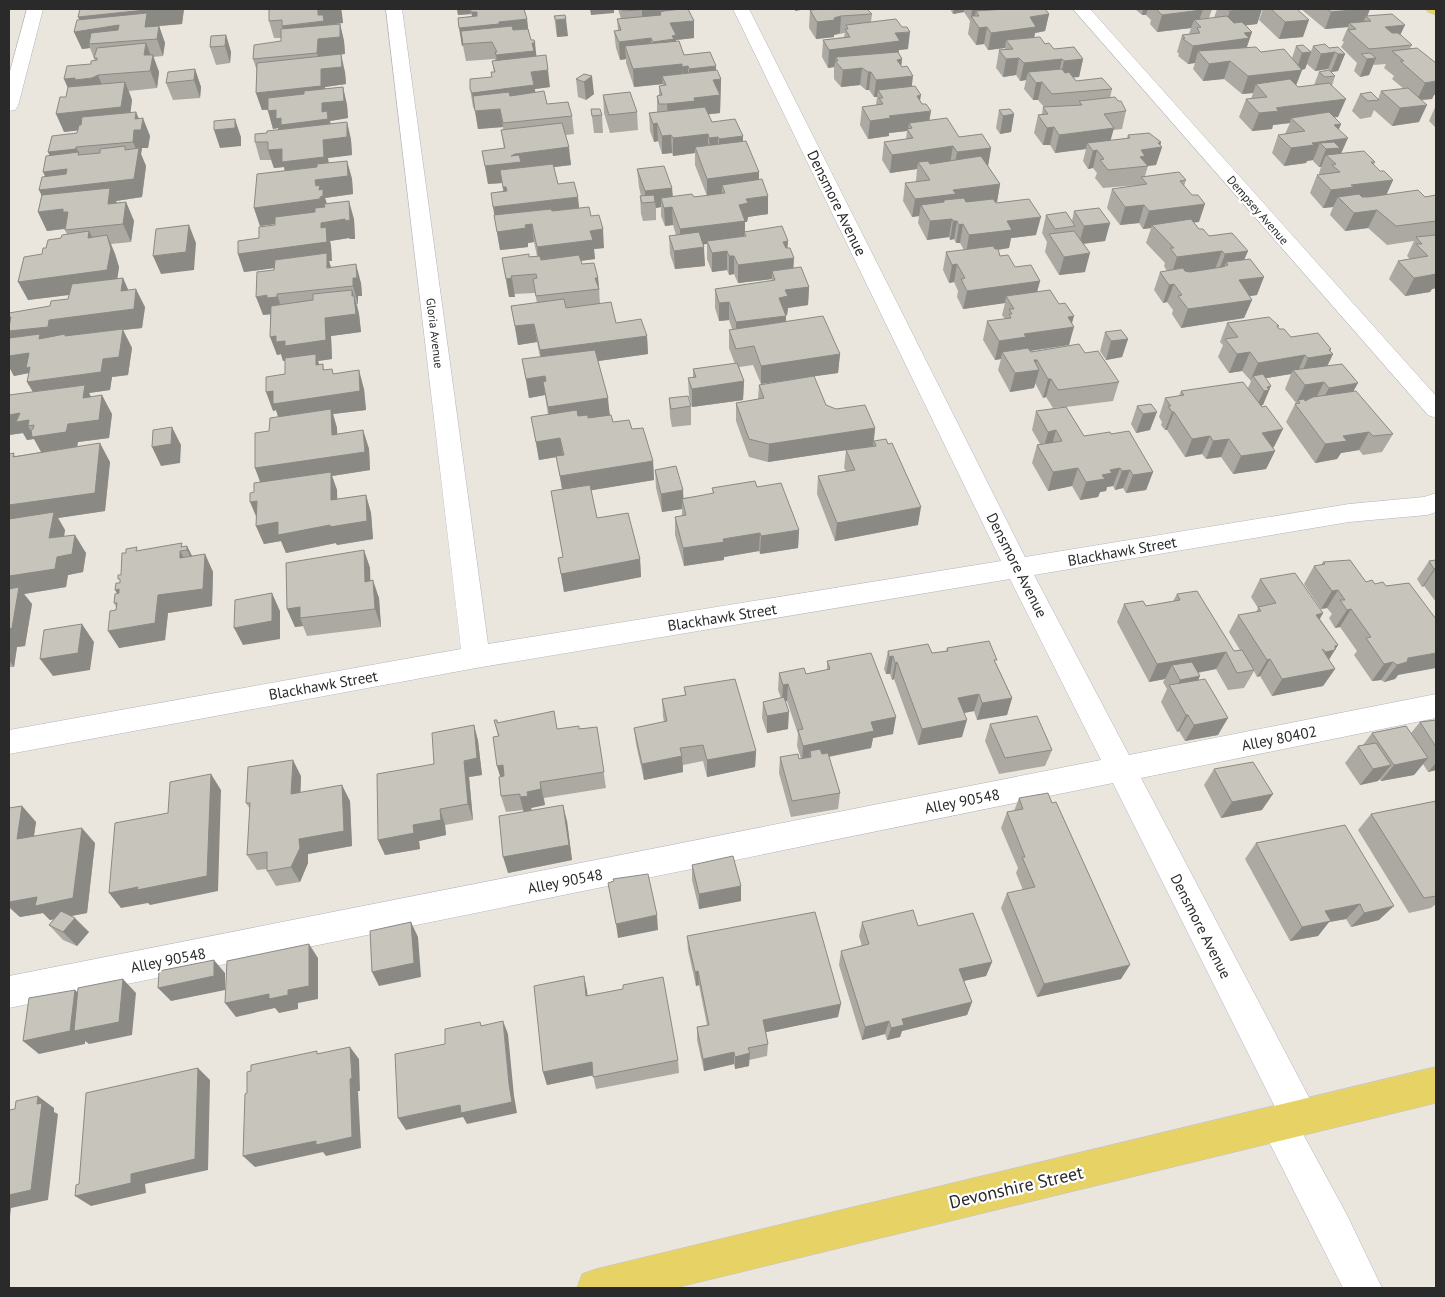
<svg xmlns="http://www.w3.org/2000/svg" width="1445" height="1297" viewBox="0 0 1445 1297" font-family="'PT Sans',sans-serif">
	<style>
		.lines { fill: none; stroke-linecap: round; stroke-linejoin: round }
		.minor-casing { stroke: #b1b3bd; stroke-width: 1 }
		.major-casing { stroke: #c3c3c3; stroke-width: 1 }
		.minor { fill: #fff; fill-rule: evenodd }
		.major { fill: #e7d266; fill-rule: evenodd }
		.wall { fill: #aba9a2; fill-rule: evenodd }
		.shaded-wall { fill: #8b8984 }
		.building { fill: #c7c4bc; stroke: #8b8984 }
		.labels { text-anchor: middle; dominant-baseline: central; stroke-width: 4.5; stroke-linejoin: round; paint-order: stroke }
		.far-street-label { font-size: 12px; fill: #2a2a2a; stroke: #fff }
		.street-label { font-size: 15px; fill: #2a2a2a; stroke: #fff }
		.near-street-label { font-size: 18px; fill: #2a2a2a; stroke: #fff }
	</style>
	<rect width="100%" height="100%" fill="#ebe6dd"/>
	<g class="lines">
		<defs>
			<path id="minor" d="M27 9H43L18 106 15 110 9 111V75Z
				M386 9H402L488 644 1001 561 733 9H749L1025 557 1349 504 1424 497 1436 493V512L1427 515 1349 522 1034 575 1129 755 1436 694V718L1141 778 1313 1105 1318 1118 1313 1131 1303 1134 1347 1215 1382 1288H1343L1260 1124 1265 1111 1275 1107 1113 783 9 1008V976L1101 760 1010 579 476 668 9 754V730L461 649Z
				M1073 9H1090L1436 396V418L1428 415Z"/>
			<path id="major" d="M1426 9H1436V15L1428 12Z
				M1436 1067V1103L675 1288H577L582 1274 596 1269Z"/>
		</defs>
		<!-- minor casing -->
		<use href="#minor" class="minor-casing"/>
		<!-- major casing -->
		<use href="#major" class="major-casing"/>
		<!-- minor -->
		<use href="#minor" class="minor"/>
		<!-- major -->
		<use href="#major" class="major"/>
	</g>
	<!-- wall -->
	<path class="wall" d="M80 9H184L182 24 159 26 165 43 163 56 153 57 159 72 157 88 129 91 132 100 130 113 139 119 150 136 148 148H142L141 154 146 166 142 197 116 201 117 203 126 202 134 221 131 242 111 244 115 254 119 267 117 278H123L128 290 145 307 142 328 123 330 132 348 128 375 112 377 110 390 89 393 91 397 112 414 109 438 78 442 77 447 110 462 105 511 58 518 65 530 64 536 86 553 83 572 68 575 66 587 24 594 32 604 25 646 17 647 14 667H9V519L11 518 9 516V454L16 456 41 452 34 439 27 440 23 433 9 435V395L33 392 27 382 29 373 14 376 9 367V327L10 320 9 317 50 306 68 299 69 295 28 300 42 254 46 248 67 234 65 230V229L47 231 38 212 50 155 48 152 77 133 78 130 64 132 66 97 68 88 64 79 95 61 90 48 82 49 74 32 80 20Z
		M269 9H341L342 12 343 23 326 25 340 24 344 41 345 54 322 56 345 72 346 84 325 87V89L343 87 347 105 348 118 330 121V124L347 122 351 140 352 155 328 158 329 163 347 161 352 179 353 194 325 198 327 204 354 219 355 239H350L349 238 330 241 331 246 332 261H329L331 267 361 283 362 296H358V304H357L359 314 361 332 331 336 332 359 318 361 319 365 323 364 324 370 364 389 366 410 333 414 337 428V434L363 430 369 449 370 470 332 476 337 490V499L366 495 371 513 373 539 337 545 336 543 286 553 281 541 264 544 256 526 257 518 254 492 260 482 255 468 269 431 278 417 276 410 273 411 285 374V360L283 361 281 354 277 355 270 314 263 315 274 268 244 272 238 254 259 238 275 225V224L260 226 254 208 285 171 284 167 274 168 271 160H260L255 142 267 133 279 130 278 128 273 129 268 110H262L256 93 257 71 253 59 281 41V38H274L269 21Z
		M457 9 527 19 528 29 531 40 536 56 550 87 535 89V92L547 104 572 116 574 134 566 135 571 165 554 167 558 184 579 208 591 216 604 248 594 249 595 259 581 261 582 264 598 278 600 303 616 323 647 336 648 354 598 361 610 415 613 422 632 429 653 461 654 480 591 490 597 518 640 559 641 577 564 592 558 558 563 557 551 491 562 489 556 457 539 460 531 417 548 415 545 395 529 398 522 359 540 357 537 342 518 345 511 306 537 303 535 293 514 294 515 297H509L502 258 529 257 537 256 534 242 528 243V247L500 250 494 215H495L491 193 503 191 502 183 488 184 482 151 504 149 501 130 503 129V127L478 129 475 110 473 107 470 89 492 77 494 72 492 61 495 60V59L466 61 463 46H462L458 18 472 16 471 14 458 15Z
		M618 9H688L694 38 676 40V41L684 55 716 66V70L721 79 720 113 708 114 712 122 743 136V141L759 172V180L768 214 748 217 747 222H745V231L788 248 793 268 809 287 808 305 788 308 787 315H786V321L840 354 838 373 814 376 826 405 875 428 874 441 918 525 835 541 817 494 818 476 846 471 844 468 846 450 768 462 749 457 736 421V403L758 399 759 385 789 380 761 384 753 365 739 367 744 381 743 400 692 407 689 396 688 378 693 377V369L735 364 729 348V330L732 329 729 320 719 321 715 308V289L772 281V279L738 283 734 274 729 275 727 270 712 272 707 259V244H703L705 266 675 269 670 254 669 236 676 235 673 225 665 226 661 216V207L656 208V220L643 221 641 214 640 196H641L639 187 637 169 672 188 673 196 694 197 707 196 695 165V153L673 156 672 153 662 154 658 141 654 142 650 131 649 113 657 112V96H659V86H663V84L634 87 626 63V59L620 60 616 48 614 31 618 30 617 19H621Z
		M950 9H1045L1049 14 1045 31 1035 33 1034 37 1054 49 1083 59 1079 77H1073L1076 81 1112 89 1110 98 1126 111 1122 129 1113 130 1110 141 1127 138 1128 135 1160 145 1162 147 1156 165 1148 166 1145 176 1186 180 1184 186 1199 222H1193L1199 229 1209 236 1248 251 1244 260 1257 295 1249 296 1252 300 1244 318 1181 328 1172 314 1173 310 1167 302 1163 303 1154 290 1160 272 1167 271 1164 266 1165 263 1146 243 1151 228 1143 229 1139 223 1120 225 1107 208 1112 189 1139 185 1103 188 1095 178 1097 173 1093 168 1088 169 1083 161 1086 149 1055 153 1050 145H1043L1034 133 1038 115 1042 114 1043 107H1044L1038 100H1033L1024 89 1026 80 1020 81 1016 75 1003 77 996 68 999 50 1005 49V48L988 50 984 44 976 45 968 34 970 21 964 12 953 14Z
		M1135 9H1212L1209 18 1200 19 1214 18 1217 9H1262L1257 24 1246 25 1252 32 1247 47 1261 52 1292 58 1296 46 1311 51 1313 46 1329 48 1345 54 1338 71 1331 72 1335 76 1332 86 1338 117H1334L1341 124 1339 129 1341 153 1375 162 1374 165 1380 171 1393 180 1386 195 1425 197 1436 195V288L1432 289 1430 292 1405 296 1389 279 1398 261 1409 259V258L1407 256 1414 241 1387 245 1368 228 1345 231 1330 215 1333 207 1323 208 1310 193 1317 175H1320L1319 173 1321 167H1319L1313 161V160L1307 161 1306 163 1284 166 1272 153 1278 135 1285 134 1290 123 1273 125 1272 129 1252 131 1239 117 1246 99H1251L1253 93 1242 94 1224 79 1203 81 1193 69 1195 63 1188 64 1178 56 1179 54 1177 52 1182 35 1189 34 1191 28 1157 32 1150 24 1151 20 1146 15H1142ZM1307 64 1315 71 1328 69 1329 70 1319 72 1314 85 1298 87 1296 85 1302 70 1305 69Z
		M1263 9H1297L1303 37 1279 39 1259 20Z
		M1301 9H1370L1367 16 1400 35 1412 45 1410 48 1436 63V94L1434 95 1432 99 1422 100 1419 122 1392 126 1374 110 1371 117 1360 119 1352 111 1360 94 1378 99 1381 91 1404 89 1392 79 1394 76 1384 68 1386 64 1373 65 1369 75 1360 77 1354 71 1357 63 1341 47 1344 42 1342 41 1348 27 1325 29Z
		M810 10 872 14 871 22 908 49 899 50 898 53 902 59 901 66 920 101 929 121 959 137 991 148 988 166 1000 184 997 202H995L1036 235 1011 238 1009 248 998 250 1000 256 1015 267 1040 281 1037 292 1072 323 1069 345 1030 351 1031 352 1085 353 1119 382 1113 401 1066 407 1084 436 1111 434 1153 472 1146 490 1126 493 1123 488 1115 490 1113 486 1107 487 1106 491 1100 492 1098 497 1080 500 1072 486 1048 491 1032 463 1037 445 1040 444 1032 430 1036 411 1064 407 1053 408 1046 397 1043 398 1035 383 1034 388 1010 392 998 370 1001 359 995 360 983 340 987 321 1005 319 1002 315 1005 303 963 309 957 297 958 291 954 282 949 283 943 270 946 252 964 250 960 243H956L954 239 950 240 949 237 927 240 918 223 919 216 912 217 903 201 905 183 916 182V180L917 169 890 173 882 160 884 142 906 139 907 131 889 133V136L868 139 860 125 862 107 876 105 877 97H874L869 90H866L860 85 841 87 834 79V67L828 68 822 57 823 40 844 37 845 33 834 35V37L816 39 809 28Z
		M554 16 568 36 557 37Z
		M226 35 231 52 230 63 216 65 210 47Z
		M195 69 201 87 200 98 173 100 166 83Z
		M584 74 594 94 586 100 578 97 576 79Z
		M603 95 637 112 638 130 610 133 604 113Z
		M1436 105V128L1429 121Z
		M591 109 602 115 603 133H594Z
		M999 110 1014 114 1011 132 1000 134 996 128Z
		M1074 211 1110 223 1105 241 1084 244 1085 272 1059 275 1045 252 1047 242 1042 233 1046 215 1072 221Z
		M1227 323 1279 326 1278 328 1279 329 1291 337 1331 349 1330 351 1333 354 1327 366 1353 392 1393 434 1382 452 1363 455 1359 450 1341 453 1337 459 1315 463 1286 422 1295 404 1296 403 1285 389 1291 374 1266 378 1263 405H1262L1261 406 1274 447 1273 448 1275 451 1266 469 1233 474 1221 457 1206 459 1202 454 1185 457 1167 430H1165L1161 425 1162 422 1159 417 1165 398 1179 396 1181 391 1248 388 1251 381 1242 371 1229 373 1218 357 1223 345 1220 342Z
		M1105 332 1128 339 1122 357 1106 360 1100 351Z
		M669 398 691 406V425L672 427 670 417Z
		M1151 404 1150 430 1136 433 1131 424 1137 406Z
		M655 470 683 498 713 494 712 488 757 487 799 530 798 548 760 554 759 551 724 557V560L684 566 675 535V517L682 516V509L662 512 656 488Z
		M187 546 192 556 205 554 213 572 212 606 168 613 165 640 119 648 116 610V607L114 603 120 583 121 575 139 551Z
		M364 550 370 568V581L379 598 381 627 307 636 303 626 295 627 287 609Z
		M1436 560V602L1424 586 1422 587 1417 579 1429 561Z
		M1323 562 1366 582 1375 584 1386 586 1409 583 1398 675 1395 679 1384 682 1381 680 1372 681 1354 655 1357 651 1340 627 1335 628 1329 618 1332 614 1327 608 1321 609 1304 584 1314 566 1321 565Z
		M1260 579 1323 613 1320 619 1338 645 1329 660 1335 669 1323 686 1272 696 1260 676 1257 677 1254 671 1244 688 1228 690 1216 669 1198 673 1199 680 1218 735 1185 741 1179 731 1177 732 1161 702 1167 689 1163 682 1165 679 1149 682 1117 622 1124 604 1146 606 1173 601 1177 594 1234 651 1240 650 1229 632 1238 615 1256 612 1258 608 1251 597Z
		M947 648 996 663 1012 698 1007 715 977 720 974 711 964 713 962 737 918 745 894 679 892 680 890 674H886L884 669 888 651 932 653 946 651Z
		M827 661 893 734 873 738 871 748 829 757 840 793 838 809 791 817 779 773 780 757 801 759 797 746 798 734 787 701H785L788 729 767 733 762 718 763 702 781 698 778 690 779 673 806 674 827 670Z
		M684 687 756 751 755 767 707 777 703 761 683 765V772L644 780 636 744 634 728 664 722 663 716 662 699 685 695Z
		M494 720 498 723 558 729H579L597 727 606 788 544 798 545 805 531 808 532 811 567 821 572 860 508 873 524 812 523 810 506 812 501 796 500 776 497 766 498 736Z
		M1436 720V770L1428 772 1423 764 1414 775 1381 781 1379 779 1378 781 1360 785 1345 763 1358 746 1363 745 1372 733H1411L1420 722Z
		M990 724 1052 750 1045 766 999 774 985 741Z
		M474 725 478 741 482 775 469 777 473 820 445 825 446 835 419 841 420 849 385 855 378 840 434 764Z
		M1214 769 1262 810 1221 818 1204 785Z
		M301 776 300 793 350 801 352 846 308 854V863L300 882 276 886 267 871V869L257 870 247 855 250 809 246 803Z
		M1019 798 1121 979 1037 997 1001 908 1007 893 1023 890 1016 873 1018 868 1001 828 1007 812 1014 811Z
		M1436 801V904L1431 908 1409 913 1358 830 1371 814Z
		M22 806 36 822 34 836 95 843 87 913 71 916 89 932 77 946 63 940 49 925 54 919 50 920 43 913 20 917 10 908H9V808Z
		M1345 825 1379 920 1351 927 1346 919 1329 922 1318 936 1290 941 1245 859 1256 843Z
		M692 865 741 901 699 909 692 880Z
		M862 922 918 926 992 962 986 976 964 981 972 1002 967 1015 902 1031 900 1037 887 1040 885 1034 862 1040 839 965 841 951 862 946 859 936Z
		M687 936 838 1017 766 1032 768 1044 767 1056 749 1060V1066L735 1069 734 1064 704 1071 697 1040V1027L707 1025 699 985 696 986 688 950Z
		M584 976 587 996 678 1060 679 1073 596 1089 593 1075 547 1085 543 1072Z"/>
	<!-- shaded-wall -->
	<path class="shaded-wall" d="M155 9H184L182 24 159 26 165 43 163 56 157 39 89 44 90 48 82 49 74 32 84 30 78 17Z
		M271 9H341L343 23 326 25 340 24 344 41 345 54 322 56 341 54 345 72 346 84 325 87 326 103 343 87 347 105 348 118 330 121 332 129 281 137 278 128 273 129 268 111 276 110 322 112V104L262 110 256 93 321 69 317 53 287 43 282 26 320 22Z
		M457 9H470L471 14 458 15Z
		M471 9 499 22 527 19 529 36 492 42 461 31 463 46H462L459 28 474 27Z
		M590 9H614V13L591 15Z
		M642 9H688V21H694V38L676 40V53H674V57L653 59V42L671 40 670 24 661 25V15L660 12V25L642 27Z
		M795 9H807L795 11Z
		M954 9H964V12L953 14Z
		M972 9H1007L979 16 976 11 974 21 971 17Z
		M1143 9H1148L1146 15H1142Z
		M1197 9H1203L1199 21 1194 20 1191 28 1157 32 1162 15Z
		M1247 9H1262L1257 24 1224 28 1230 11Z
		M1362 9H1370L1367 17 1366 16 1362 25 1349 23 1348 27 1325 29 1331 12Z
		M1049 14 1045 31 1035 33 1033 45 1006 40 1005 48 988 50 991 33 1030 17Z
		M841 16 840 33 834 35V37L816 39 817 22Z
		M566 19 568 36 557 37 556 20Z
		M1309 20 1303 37 1279 39 1285 22Z
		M1405 25 1397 42 1385 27Z
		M987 27 984 44 976 45 979 28Z
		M910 32 908 49 899 50 898 58 836 57 834 67 828 68 829 50 895 33Z
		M1252 32 1246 49 1198 51 1195 63 1188 64 1193 46 1244 33Z
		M226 35 231 52 230 63 225 46Z
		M651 38 652 55 625 46 626 59 620 60 619 42Z
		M146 43 152 58 153 55 159 72 157 88 144 55Z
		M532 43H535L537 61 498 73 496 55Z
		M1311 52 1305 69 1296 71 1302 53Z
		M1335 52 1328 69 1315 71 1321 54Z
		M1338 54H1345L1338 71 1331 72Z
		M1019 58 1016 75 1003 77 1006 59Z
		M1376 58 1369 75 1360 77 1367 59Z
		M902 59 900 77 897 60Z
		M1062 59 1058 77 1028 72 1026 80 1020 81 1024 63Z
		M1083 59 1079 77 1060 79 1064 61Z
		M1230 61 1224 79 1203 81 1209 64Z
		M682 64V82L662 76 663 84 634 87 633 69Z
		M688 66V84H683L682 67Z
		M716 66V80L721 79 720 113 695 116 668 122 667 104 689 87V69Z
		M862 68 860 85 841 87 843 70Z
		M195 69 201 87 200 98 194 80Z
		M548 70 550 87 535 89 536 102 475 110 472 93 531 72Z
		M1302 70 1295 88 1256 84 1253 93 1242 94 1248 76Z
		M868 72H871L869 90H866Z
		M98 75 105 93 72 97 64 79Z
		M592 76 594 94 586 100 584 82Z
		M913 76 911 93 878 90 877 97H874L876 80Z
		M1436 79V94L1434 95 1432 99 1417 100 1425 83Z
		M125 82 132 100 129 125 64 132 56 114Z
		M1042 82 1038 100H1033L1036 83Z
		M921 95 918 112 931 111 928 129 912 128 909 123 908 130 907 129V131L889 133V136L868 139 870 121 889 116 917 96Z
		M1346 99 1338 117 1296 122 1291 118 1290 123 1273 125 1272 129 1252 131 1259 113 1282 107Z
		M1427 105 1419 122 1392 126 1400 108Z
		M500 109 503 127 478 129 475 111Z
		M136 112 142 126 143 118 150 136 148 148H142L141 154 146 166 142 197 116 201 118 206 108 204 48 209 39 190 51 189 43 172 138 154 133 142Z
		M1014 114 1011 132 1000 134 1003 116Z
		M235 119 241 137V146L220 148 214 130Z
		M347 122 351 140 352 155 328 158 329 175 287 180 284 167 274 168 268 150 323 140Z
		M657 123 658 141 654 142 653 124Z
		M1341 124 1334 140 1348 138 1340 156 1326 155 1321 167H1319L1326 149 1320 143 1313 160 1307 161 1306 163 1284 166 1291 148 1312 143 1334 125Z
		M1054 127 1050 145H1043L1047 128Z
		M1114 128 1109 146 1087 143 1086 149 1055 153 1059 135Z
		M708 134V151L695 147V153L673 156V138Z
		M671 135 672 153 662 154V136Z
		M743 136 742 154 719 157V139Z
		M718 137V155L710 156 709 138Z
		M1161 142 1160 148 1162 147 1156 165 1136 167 1141 150 1158 143Z
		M953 146 950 164 922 168 918 162 917 169 890 173 892 155Z
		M76 147 87 170 84 167 56 170 48 152Z
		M569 147 571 165 522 171 500 170 502 183 488 184 485 166 515 154Z
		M991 148 988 166 954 170 957 152Z
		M1097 150 1093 168 1088 169 1093 151Z
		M347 161 352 179 353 194 325 198 328 207 325 218 260 226 254 208 316 186 315 180Z
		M759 172V190L725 193 722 185V195L707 197V179Z
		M1393 180 1385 198 1343 203 1338 197 1333 207 1323 208 1331 190 1351 185Z
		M1000 184 997 202 953 208 944 200 942 213 921 205 919 216 912 217 915 199 953 190Z
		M503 187H506L509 205H506Z
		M672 188 673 206 661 198V207L656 208 655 202 645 203V191Z
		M768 196V214L748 217 747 222H745V235L744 232V239L707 241V244L681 248 680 229 739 205 746 199Z
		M578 197 580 215 496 225 493 207Z
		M349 201 354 219 355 239H350L349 238 330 241 331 246 332 261H329L332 271 327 268V261L244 272 238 254 321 228V223Z
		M126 202 134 221 131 242 123 224Z
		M1205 204 1199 222 1154 227 1152 225 1151 228 1143 229 1149 211Z
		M1144 205 1139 223 1120 225 1125 207Z
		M672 207 673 225 665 226 664 208Z
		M63 209 68 212 70 228 47 231 38 212Z
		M1377 210 1368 228 1345 231 1354 213Z
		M1041 217 1036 235 1011 238 1009 248 966 254 969 235 1007 221Z
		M952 219 949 237 927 240 930 221Z
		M953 221H957L954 239 950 240Z
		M1110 223 1105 241 1079 244 1084 226Z
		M532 224 534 242 528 243V247L500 250 497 232 525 225Z
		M963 224 960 243H956L959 225Z
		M189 225 196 243 194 270 161 274 153 256Z
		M603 229 604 248 594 249 595 259 539 266 537 247 590 231Z
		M89 231 98 249 88 238Z
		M107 235 115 254 119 267 116 289 28 300 18 282Z
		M788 241 787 258H794L793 276 772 271V279L738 283V265L783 242Z
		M704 247 705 266 675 269 674 251Z
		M727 251V270L712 272V253Z
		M1222 251 1215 269 1171 276 1177 257Z
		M1248 251 1240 269 1228 265 1226 262 1222 272 1218 273 1225 254Z
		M1090 253 1085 272 1059 275 1064 257Z
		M729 256H734V274L729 275Z
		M356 264 361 283 362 296H358V304L353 286V278Z
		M957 264 954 282 949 283 952 265Z
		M1436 274V288L1432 289 1430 292 1405 296 1414 278Z
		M1264 277 1257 295 1232 299 1239 280Z
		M123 278 131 296 121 291Z
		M512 278 515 297H509L506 279Z
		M595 278H598L600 296 599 289Z
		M1040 281 1035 299 1006 296 1005 303 963 309 967 291Z
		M1174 284 1167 302 1163 303 1169 285Z
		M809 287 808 305 788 308 787 315 778 316 779 298 785 290Z
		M136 289 145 307 142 328 123 330 132 348 128 375 112 377 110 390 89 393 94 403 38 400 27 382 29 373 14 376 9 367V356L58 345 9 339V331H16L9 317 49 320Z
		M352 290 355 300 354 296 359 314 361 332 331 336 332 359 318 361 322 372 290 360 283 361 281 354 277 355 270 337 325 318 352 296Z
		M277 294 283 313 263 315 256 297Z
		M1252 300 1244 318 1181 328 1188 309Z
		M729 302V320L719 321V303Z
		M786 316 785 334 736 341V322Z
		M1074 316 1071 327H1074L1069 345 1022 352H1002L1001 359 995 360 999 341 1024 334 1068 317Z
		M534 324 537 342 518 345 515 326Z
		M647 336 648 354 542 369 540 350Z
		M1128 339 1122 357 1106 360 1111 341Z
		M1331 349 1328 355 1333 354 1324 373 1300 377 1308 358Z
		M1250 352 1242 371 1229 373 1237 354Z
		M840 354 838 373 761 384V366Z
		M1305 355 1297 373 1293 370 1291 374 1256 380 1253 376 1250 381 1258 363Z
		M1034 360H1037L1034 370H1039L1034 388 1010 392 1015 373Z
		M359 370 364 389 366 410 333 414 337 428 338 453 332 435 280 422 276 410 273 411 266 392Z
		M545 376 548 395 543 382 545 395 529 398 526 379Z
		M1048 379H1051L1046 397 1043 398Z
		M744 381 743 400 692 407V389Z
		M1324 382 1315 400 1300 403 1298 400 1296 403 1305 385Z
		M1358 383 1348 401 1319 406 1329 388Z
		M1271 386 1263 405H1262L1260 408 1255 409 1264 391 1267 387Z
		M102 395 112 414 109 438 78 442 76 451 43 455 34 439 27 440 23 433 9 435V415L20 413 29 420 28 426 34 437 68 424Z
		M608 398 610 417 550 425 548 407Z
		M1157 412 1150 430 1136 433 1143 414Z
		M1172 412H1174L1167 430H1165Z
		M172 427 181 445 180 463 161 466 152 447Z
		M875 428 873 446 768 462 769 444Z
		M1283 429 1274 447 1253 451 1262 433Z
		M363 430 369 449 370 470 332 476 337 490 338 518 331 500 262 486 255 468Z
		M1056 430 1051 449 1043 450 1048 432Z
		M1369 432 1359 450 1341 453 1337 459 1315 463 1325 444 1343 436Z
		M1210 436 1202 454 1185 457 1192 439Z
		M560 438 563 456 539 460 536 442Z
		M1229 439 1221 457 1206 459 1213 441Z
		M100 443 110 462 105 511 58 518 65 530 61 556 75 535 86 553 83 572 68 575 66 587 24 594 32 604 25 646 17 647 14 667 9 660V576L57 557 14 524 9 516V505Z
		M1275 451 1266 469 1233 474 1241 456Z
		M653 461 654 480 563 495 560 476Z
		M1078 468 1072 486 1048 491 1053 472Z
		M1120 468 1113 486 1107 487 1106 491 1100 492 1098 497 1080 500 1086 482 1110 470Z
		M1130 470 1123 488 1115 490 1122 471Z
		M1153 472 1146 490 1126 493 1133 475Z
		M683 490 684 507 682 499V509L662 512 661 494Z
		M366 495 371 513 373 539 337 545 336 543 286 553 281 541 264 544 256 526Z
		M257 501 258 521 250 502Z
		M921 507 918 525 835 541 837 523Z
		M799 530 798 548 760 554 761 536Z
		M760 533 759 551 724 557V560L684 566 683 548 723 539Z
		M187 546 196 564V568L187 550Z
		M364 550 370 568 371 599 365 582Z
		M180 551 190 569 180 558Z
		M205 554 213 572 212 606 168 613 165 640 119 648 108 631 158 595Z
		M640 559 641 577 564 592 561 574Z
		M1436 568 1424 586 1422 587 1434 569Z
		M373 580 379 598 381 627 375 609Z
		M119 589 126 608 115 590Z
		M1338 590 1327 608 1321 609 1332 591Z
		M272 593 280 611V639L243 645 234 628Z
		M300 607V618L303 626 295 627 287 609Z
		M1351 609 1340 627 1335 628 1347 610Z
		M1323 613 1312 631 1316 615Z
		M82 624 94 642 90 670 53 676 40 659Z
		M1338 645 1324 667 1315 669 1326 652 1335 646Z
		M1226 652 1216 669 1178 676 1172 665 1165 679 1149 682 1157 664Z
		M1436 653V668L1398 675 1395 679 1384 682 1397 665 1408 658Z
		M893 656 890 674H886L889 657Z
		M1270 659 1260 676 1257 677 1267 660Z
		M897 662 894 679 892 680 895 663Z
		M1393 662 1381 680 1372 681 1384 664Z
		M1335 669 1323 686 1272 696 1282 679Z
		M1200 676 1192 693 1174 694 1180 680Z
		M788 684 787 701 782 702 783 685Z
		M979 694 974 711 953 715 958 698Z
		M1012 698 1007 715 977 720 982 703Z
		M789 712 788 729 767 733V716Z
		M1186 715H1188L1179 731 1177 732Z
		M896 717 893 734 873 738 871 748 811 760V757L810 751 809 761 802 762 803 746 871 722Z
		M1228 718 1218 735 1185 741 1194 725Z
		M967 720 962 737 918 745 922 729Z
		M474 725 478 741 482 775 469 777 473 820 468 804 464 761Z
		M756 751 755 767 707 777V760Z
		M682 756 683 772 644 780 642 764Z
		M1428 758 1414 775 1381 781 1394 765Z
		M293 760 301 776 300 810 291 794Z
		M1436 763V770L1428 772Z
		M503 765 507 781 502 782 497 766Z
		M1391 765 1378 781 1360 785 1373 769Z
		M211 774 221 790 218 891 150 905 148 903 121 908 109 893Z
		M540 782 545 805 531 808 532 812 524 813 520 797Z
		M342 785 350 801 352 846 308 854V863L300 882 291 867 299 839Z
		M1273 794 1262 810 1221 818 1232 802Z
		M563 805 567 821 572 860 508 873 503 857Z
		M22 806 36 822 31 855 17 839Z
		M440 809 445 825 446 835 419 841 420 849 385 855 378 840 413 825Z
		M82 828 95 843 87 913 50 920 43 913 20 917 10 908H9V893Z
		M741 886V901L699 909V894Z
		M1360 904 1346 919 1329 922 1318 936 1290 941 1302 927 1325 911Z
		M1394 906 1379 920 1351 927 1364 913Z
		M657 915 658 930 618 938 616 924Z
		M75 918 89 932 77 946 63 932Z
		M411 922 418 937 421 977 379 986 372 972Z
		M309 944 318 958V999L298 1003V1009L279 1013 275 1008 236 1017 225 1003 288 990Z
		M214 960 225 973V990L171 1001 158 988Z
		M992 962 986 976 954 983 959 969Z
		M1130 965 1121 979 1037 997 1044 984Z
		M698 971 699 985 696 986 695 972Z
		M584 976 587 990 589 1009 586 996Z
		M123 979 136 993 132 1035 89 1044 85 1041V1044L39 1054 23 1041 75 990 90 1003Z
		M972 1002 967 1015 902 1031 900 1037 887 1040 891 1028 902 1019Z
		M841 1004 838 1017 762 1033 763 1020Z
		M503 1021 508 1034 514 1096 517 1113 467 1124 463 1117 406 1130 398 1118 460 1105 509 1084Z
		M889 1021 885 1034 862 1040 865 1027Z
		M350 1047 359 1059 360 1091H358L361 1148 326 1156 323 1152 255 1167 243 1156 350 1079Z
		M734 1052V1064L704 1071 703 1059Z
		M750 1053 749 1066 735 1069V1057Z
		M592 1062 595 1075 547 1085 543 1072Z
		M198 1068 210 1080 208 1170 145 1184 146 1193 91 1206 75 1196 131 1174Z
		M38 1096 54 1108V1112L58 1114 48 1200 11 1208 9 1225V1195L37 1104Z"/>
	<!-- building -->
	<path class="building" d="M80 9H155L78 17Z
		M269 9H318V15H323L324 21 282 26V20L269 21Z
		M471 9H524L527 19 499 22V24L459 28 458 18 477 16V12H471Z
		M622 9H649L623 11Z
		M682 9H688L694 21 670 23 676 35 672 36 674 39 653 42 651 38 619 42 614 31 621 30 617 19 661 15 660 12 664 11Z
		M824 9H867L872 14 841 16 834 18 835 20 817 22 810 10Z
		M1006 9H1045L1049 14 1030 17 1036 27 991 33 987 27 979 28 971 16H979L976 11Z
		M1156 9H1201L1202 10 1162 15Z
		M1227 9H1247L1230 11Z
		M1271 9H1297L1309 20 1285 22Z
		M1327 9H1362L1331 12Z
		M147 13 145 27 159 26 157 39 89 44 91 33 118 30 119 25 74 32 77 20Z
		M1392 14 1405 25 1385 27 1392 33H1398L1402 36 1412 45 1369 49 1348 30 1356 29 1349 23 1371 21 1366 16Z
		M565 15 566 19 556 20 554 16Z
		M1227 16 1234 23 1242 22 1252 32 1244 33 1249 38 1193 46 1183 39 1185 38 1182 35 1200 33 1197 28 1201 27 1194 20Z
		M896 19 902 27H907L910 32 895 33 900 41 829 50 823 40 850 37 845 29H848L846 25Z
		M340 24V37L318 39 317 53 253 59 254 45 281 41V29Z
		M512 26 513 30 528 29 531 40H534L535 43H532L534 51 496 55 495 52H497L492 42 463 44 461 31Z
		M226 35 225 46 210 47 211 36Z
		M1040 37 1045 44 1049 43 1054 49 1074 47 1083 59 1064 61 1062 59 1024 63 1019 58 1006 59 999 50 1013 49 1006 40Z
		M679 41 684 55 710 52 716 66 689 69 688 66 682 67V64L633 69 625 46Z
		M146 43 144 55H153L150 71 98 75 92 78 75 80V78L64 79 67 66 91 64V61L97 60V58H94L97 48Z
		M1325 44 1329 48 1338 47 1345 54H1338L1335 52 1321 54 1313 46Z
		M1303 45 1311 52 1302 53 1296 46Z
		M1256 47 1261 52 1284 49 1302 70 1248 76 1230 61 1209 64 1198 51Z
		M1417 48 1436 63V81L1425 83 1400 61H1404L1392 51Z
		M898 52 902 59 897 60 902 67 907 66 913 76 876 80 871 72H868L862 68 843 70 835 61H838L836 57Z
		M1370 53 1376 58 1367 59 1361 54Z
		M341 54 342 67 321 69V86L256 93 257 63Z
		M546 55 548 70 531 72 534 85 472 93 470 89V79L492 77 491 72H495L492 61Z
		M195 69 194 80 166 83 168 72Z
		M1062 69 1065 73 1069 72 1076 81 1102 78 1112 89 1052 94 1042 82 1036 83 1028 72Z
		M717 70 721 79 713 80 720 95 694 98 695 101 667 104H659L657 96 662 95 659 86 666 85 662 76Z
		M1329 70 1335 76 1325 77 1319 72Z
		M584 74 592 76 584 82 576 79Z
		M1290 79 1298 87 1329 83 1346 99 1282 107 1276 108 1279 111 1259 113 1246 99 1267 97 1256 84Z
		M125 82 121 107 56 114 60 97H66L68 87Z
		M915 86 921 95 917 96 922 104H926L931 111 889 116 891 118 870 121 862 107 883 104 879 98H883L878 90Z
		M343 87 344 101 322 103V112L327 111 328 119 281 125V118L276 119V110L268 111V98L304 94V91Z
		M1408 88 1427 105 1400 108 1381 91Z
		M544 91 547 104 568 102 572 116 503 123 500 109 475 111 473 96 509 92 510 96Z
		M630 92 637 112 609 115 603 95Z
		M1371 92 1379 100 1368 101 1360 94Z
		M1115 97 1118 101H1121L1126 111 1104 114 1114 128 1059 135 1054 127 1047 128 1038 115 1048 114 1043 107 1082 105 1079 101Z
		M705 107 712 122 735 119 743 136 719 139 718 137 709 138 708 134 673 138 671 135 662 136 657 123 653 124 649 113Z
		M591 109H600L602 115 592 116Z
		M1010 109 1014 114 1003 116 999 110Z
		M136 112 135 119 143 118 141 130H134L133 142 76 147V149L48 152 52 136 77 133 79 125H81L82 117Z
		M1329 112 1341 124 1334 125 1348 138 1312 143 1314 145 1291 148 1278 135 1305 131 1291 118Z
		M947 118 959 137 982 134 991 148 957 152 953 146 892 155 884 142 913 138 907 129 912 128 909 123Z
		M235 119V128L214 130V121Z
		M347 122V137L323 140 324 157 282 162V149L268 150V142H255V134L267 133V131Z
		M562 123 569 147 515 154 511 156 519 155 521 162 485 166 482 151 505 148 501 130Z
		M1149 133 1161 142 1158 143 1162 147 1141 150 1145 156 1140 157 1148 166 1108 170 1100 160 1104 159 1097 150 1093 151 1087 143 1130 138 1128 135Z
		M746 141 759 172 707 179 695 147Z
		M1334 142 1340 148 1326 149 1320 143Z
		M125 146V150L139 148 134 179 39 190 42 177 66 174 67 169 43 172 46 156 79 152 78 155 100 153V149Z
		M1364 151 1375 162H1371L1380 171H1384L1393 180 1351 185 1354 187 1331 190 1317 175 1340 172 1332 165 1336 164 1326 155Z
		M981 156 1000 184 953 190 956 194 915 199 905 183 930 180 918 162 928 161 930 164Z
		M347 161 348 176 315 180 316 186 320 185 319 190 323 189V196L320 197V199L254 208 257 174 317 167V164Z
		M553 164 558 184 574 182 578 197 493 207 491 193 507 191 506 187H503L500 170Z
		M664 166 672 188 645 191 637 169Z
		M1179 172 1186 180 1180 181 1192 195H1198L1205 204 1149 211 1144 205 1125 207 1112 189 1147 184 1141 177Z
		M762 179 768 196 746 199 748 203 739 205 745 221 680 229 672 207 664 208 661 198 692 194 694 197 725 193 722 185Z
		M110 188 108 204 126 202 123 224 65 230 68 212H63V209L38 212 42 195Z
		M1418 190 1425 197 1436 195V221L1396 226 1377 210 1354 213 1338 197 1359 194 1362 197H1369Z
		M654 195 655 202 642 203 640 196Z
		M964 198 966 202 993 199 996 203 1029 199 1041 217 1007 221 1012 230 969 235 963 224 959 225 957 221H953L952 219 930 221 921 205 944 202V200Z
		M349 201 350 220 345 221V219L321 223V228L326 227 327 242 238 254V241L259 238V227L275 225V217L315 212V208L325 207 324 204Z
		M589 207 591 216 599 215 603 229 590 231 593 240 537 247 532 224 525 225 526 228 497 232 494 215 551 209 552 211Z
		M1099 208 1110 223 1084 226 1074 211Z
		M1066 212 1075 226 1055 229 1046 215Z
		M1191 219 1199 229H1203L1209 236 1232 233 1248 251 1225 254 1222 251 1177 257 1170 248H1174L1152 225Z
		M189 225 186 252 153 256 156 229Z
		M782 226 788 241 783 242 786 248H790L794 258 738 265 734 256H729L727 251 712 253 707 241 746 236 744 232Z
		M89 231 88 238 107 235 111 249 107 270 18 282 24 257 42 254 43 248H46L48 240 61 238 62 235Z
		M1074 231 1090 253 1064 257 1049 234Z
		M699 232 704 247 674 251 669 236Z
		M1436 235V274L1414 278 1398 261 1428 256 1416 244H1422L1416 237Z
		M993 246 995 249H998L1000 256 1008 255 1015 267 1031 265 1040 281 967 291 961 279 965 278 957 264 952 265 946 252Z
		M327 253V268L356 264 357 278H353V286L277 294V297L267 298V295L256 297 257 272 274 270 275 260Z
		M529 254V257L540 256 541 260 579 255 582 264 594 263 598 278H595L599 289 536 296 533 279 537 278 536 274 511 276 512 278 506 279 502 258Z
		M1250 259 1264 277 1239 280 1252 300 1188 309 1178 296 1182 295 1174 284 1169 285 1160 272 1183 268 1185 271 1190 272 1222 267 1228 265 1226 262Z
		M801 267 809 287 785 290 788 296 779 298 786 316 736 322 729 302 719 303 715 289 775 280 772 271Z
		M123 278 121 291 136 289 134 309 49 320 48 327 9 331V327L11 317H9V313L50 306 51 301 68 299 72 284Z
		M352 290V296H354L356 314 325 318 326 340 285 346V341L276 342V336L270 337 271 306 313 300V294Z
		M1050 290 1059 304 1065 303 1074 316 1068 317 1074 327 1024 334 1026 337 999 341 987 321 1011 318 1009 314H1012L1009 309H1014L1006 296Z
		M564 299 566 308 611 302 616 323 641 319 647 336 540 350 534 324 515 326 511 306Z
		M823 316 840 354 761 366 754 346 736 349 729 330Z
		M1269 317 1279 326H1277L1279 329H1284L1291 337 1318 333 1331 349 1329 350 1333 354 1308 358 1305 355 1258 363 1250 352 1237 354 1225 339 1238 337 1227 323Z
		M123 329 119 357 103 359 101 372 27 382 30 367 26 368 29 353 9 356V338L40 334 39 339 65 334V336Z
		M1121 330 1128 339 1111 341 1105 332Z
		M1079 344 1085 353 1098 351 1119 382 1058 390 1051 379H1048L1037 360H1034L1039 370 1015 373 1002 352 1028 348 1031 352Z
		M595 350 608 398 548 407 543 382 546 381 545 376 526 379 522 359Z
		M316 354V365L323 364V370L332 369 333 374 359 370 360 391 273 404V391L266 392V377L285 374V358Z
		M737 363 744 381 692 389 688 378 696 377 693 369Z
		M1342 364 1358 383 1329 388 1324 382 1305 385 1293 370Z
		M1263 374 1271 386 1267 387 1269 390 1264 391 1253 376Z
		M814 376 826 405 836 409 865 405 875 428 769 444 749 439 736 403 764 398 759 385Z
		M1243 382 1262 407 1266 406 1283 429 1262 433 1275 451 1241 456 1229 439 1213 441 1210 436 1192 439 1174 412H1172L1168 406H1171L1165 398 1184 395 1181 391Z
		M85 385 83 398 102 395 99 420 68 424 66 432 32 437 31 430 33 429 34 425 28 426 29 420 16 422 20 413 9 415V395Z
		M1356 391 1393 434 1373 436 1369 432 1343 436 1347 441 1325 444 1295 404 1300 403 1298 400 1304 399 1305 401 1313 397Z
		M688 396 691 406 671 409 669 398Z
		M1151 404 1157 412 1143 414 1137 406Z
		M1066 407 1084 436 1110 432 1111 434 1129 431 1153 472 1133 475 1130 470 1122 471 1120 468 1110 470 1112 473 1102 475 1105 479 1086 482 1078 468 1053 472 1037 445 1062 441 1056 430 1048 432 1036 411Z
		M331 409 332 435 363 430 365 452 255 468V433L269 431 270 418Z
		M577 410 578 416 588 415V418L611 415 613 422 629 420 632 429 643 428 653 461 560 476 556 456 564 455 560 438 536 442 531 417Z
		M172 427 171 444 152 447 153 430Z
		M886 439 888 444 892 443 921 507 837 523 818 476 855 470 846 450 876 446 874 441Z
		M100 443 95 493 9 505V454L14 453 13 457Z
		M676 466 683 490 661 494 655 470Z
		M331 472V500L366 495 367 521 330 527V525L278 535V522L256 526 257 501 250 502V493L254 492V483Z
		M755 481 757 487 781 483 799 530 761 536 760 533 723 539 724 542 683 548 675 517 686 515 682 499 714 493 712 488Z
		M590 485 597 518 628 513 640 559 561 574 558 558 563 557 551 491Z
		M54 512 49 538 75 535 72 554 57 557 55 569 9 576V519Z
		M182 543 181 547 187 546V550L180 551V558L205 554 203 589 158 595 155 623 108 631 110 611 116 610 117 603H114L115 594 119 593V589L115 590 116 583H120V579H118V575H121L122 553H126V549L137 547 136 551Z
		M364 550 365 582 373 580 375 609 300 618V607L287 609 286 563Z
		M1350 560 1366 582 1372 580 1375 584 1383 582 1386 586 1409 583 1436 619V653L1408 658 1407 662 1397 665 1393 662 1384 664 1366 638 1371 637 1351 609 1347 610 1340 600H1345L1338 590 1332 591 1314 566 1325 564 1323 562Z
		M1436 560V568L1434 569 1429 561Z
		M1295 573 1323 613 1316 615 1338 645 1335 646V650L1326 652 1322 649 1335 669 1282 679 1270 659 1267 660 1238 615 1261 611 1258 607 1276 603 1260 579Z
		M19 587 12 628 9 629V589Z
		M1197 591 1234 651 1242 650 1254 670 1237 673 1226 652 1157 664 1124 604 1143 601 1146 606 1180 600 1177 594Z
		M272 593V621L234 628 235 600Z
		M82 624 78 653 40 659 44 630Z
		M989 641 997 660H994L1012 698 982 703 979 694 958 698 967 720 922 729 897 662 895 663 893 656 889 657 888 651 928 644 932 653 948 651 947 648Z
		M871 653 896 717 871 722 874 731 803 746 798 730 803 729 788 684 783 685 779 673 804 668 806 674 830 669 827 661Z
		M1192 662 1200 676 1180 680 1172 665Z
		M735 679 756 751 707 760 703 745 680 748 682 756 642 764 634 728 667 721 662 699 686 695 684 687Z
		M1205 679 1228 718 1194 725 1188 715H1186L1169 685Z
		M784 697 789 712 767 716 763 702Z
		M554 711 557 729 579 726V729L597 727 604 772 540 782 541 789 527 792 528 796 520 797V794L501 796 499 777 504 776 503 765 497 766 493 737 499 736 494 720H497V723Z
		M1037 716 1052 750 1005 758 990 724Z
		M1436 720V747L1420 722Z
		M474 725 477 758 464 761 468 804 440 809 441 820 413 825 414 833 378 840 377 774 434 764 432 733Z
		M1406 726 1428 758 1394 765 1372 733Z
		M1376 743 1391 765 1373 769 1358 746Z
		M820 749 822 754 828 753 840 793 792 801 780 757 798 754 799 759 811 757 810 751Z
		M293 760 291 794 342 785 344 831 299 839 300 848 291 867 267 871V852L247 855 250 803H246L248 767Z
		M1253 762 1273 794 1232 802 1214 769Z
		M211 774 207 876 137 890 138 887 109 893 115 823 168 813 170 782Z
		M1048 793 1052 803 1056 802 1130 965 1044 984 1007 893 1035 887 1022 857H1025L1007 812 1023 809 1019 798Z
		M1436 801V896L1424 898 1371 814Z
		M563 805 569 845 503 857 499 816Z
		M22 806 17 839 82 828 73 898 35 906 37 897 9 902V808Z
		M1345 825 1394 906 1364 913 1360 904 1325 911 1331 921 1302 927 1256 843Z
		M733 856 741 886 699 894 692 865Z
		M648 874 657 915 616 924 608 883 614 881 613 879Z
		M913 910 918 926 973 913 992 962 959 969 972 1002 902 1019 904 1025 891 1028 889 1021 865 1027 841 951 869 944 862 922Z
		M61 911 75 918 63 932 49 925Z
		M815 912 841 1004 763 1020 768 1044 748 1048 750 1053 735 1057 734 1052 703 1059 697 1027 709 1025 698 971 695 972 687 936Z
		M411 922 414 963 372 972 370 931Z
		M309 944V986L288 990V995L269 999V994L225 1003 227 961Z
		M214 960V976L158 988 159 971Z
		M584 976 586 996 623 989V985L663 977 678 1060 593 1077 592 1062 543 1072 534 986Z
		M123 979 119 1022 74 1031 78 988Z
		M75 990 70 1031 23 1041 29 998Z
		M503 1021 509 1084 512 1102 461 1113 460 1105 398 1118 395 1054 445 1044V1029L480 1022 481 1026Z
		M350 1047 352 1078 350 1079 352 1137 316 1145V1141L243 1156 245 1094 247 1093V1072L251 1071V1065L317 1051V1054Z
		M198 1068 195 1159 131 1174V1183L75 1196 76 1185 79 1184 86 1093Z
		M38 1096 37 1104 42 1103 31 1190 9 1195V1110L15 1109 16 1101Z"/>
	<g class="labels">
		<!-- far-street labels -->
		<g class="far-street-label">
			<text transform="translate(1258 210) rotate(49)">Dempsey Avenue</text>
			<text transform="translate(435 333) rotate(83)">Gloria Avenue</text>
		</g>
		<!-- street labels -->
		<g class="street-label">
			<text transform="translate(837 203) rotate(64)">Densmore Avenue</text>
			<text transform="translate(1122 551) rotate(-10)">Blackhawk Street</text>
			<text transform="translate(1017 565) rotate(63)">Densmore Avenue</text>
			<text transform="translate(722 617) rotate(-9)">Blackhawk Street</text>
			<text transform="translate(323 685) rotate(-10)">Blackhawk Street</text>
			<text transform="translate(1279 738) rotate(-11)">Alley 80402</text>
			<text transform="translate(962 801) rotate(-11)">Alley 90548</text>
			<text transform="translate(565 881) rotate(-11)">Alley 90548</text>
			<text transform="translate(1201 926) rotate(63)">Densmore Avenue</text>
			<text transform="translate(168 960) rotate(-11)">Alley 90548</text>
		</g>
		<!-- near-street labels -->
		<g class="near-street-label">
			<text transform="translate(1016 1187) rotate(-13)">Devonshire Street</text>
		</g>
	</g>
	<!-- border -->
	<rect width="1445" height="1297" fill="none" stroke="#2a2a2a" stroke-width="20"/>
</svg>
